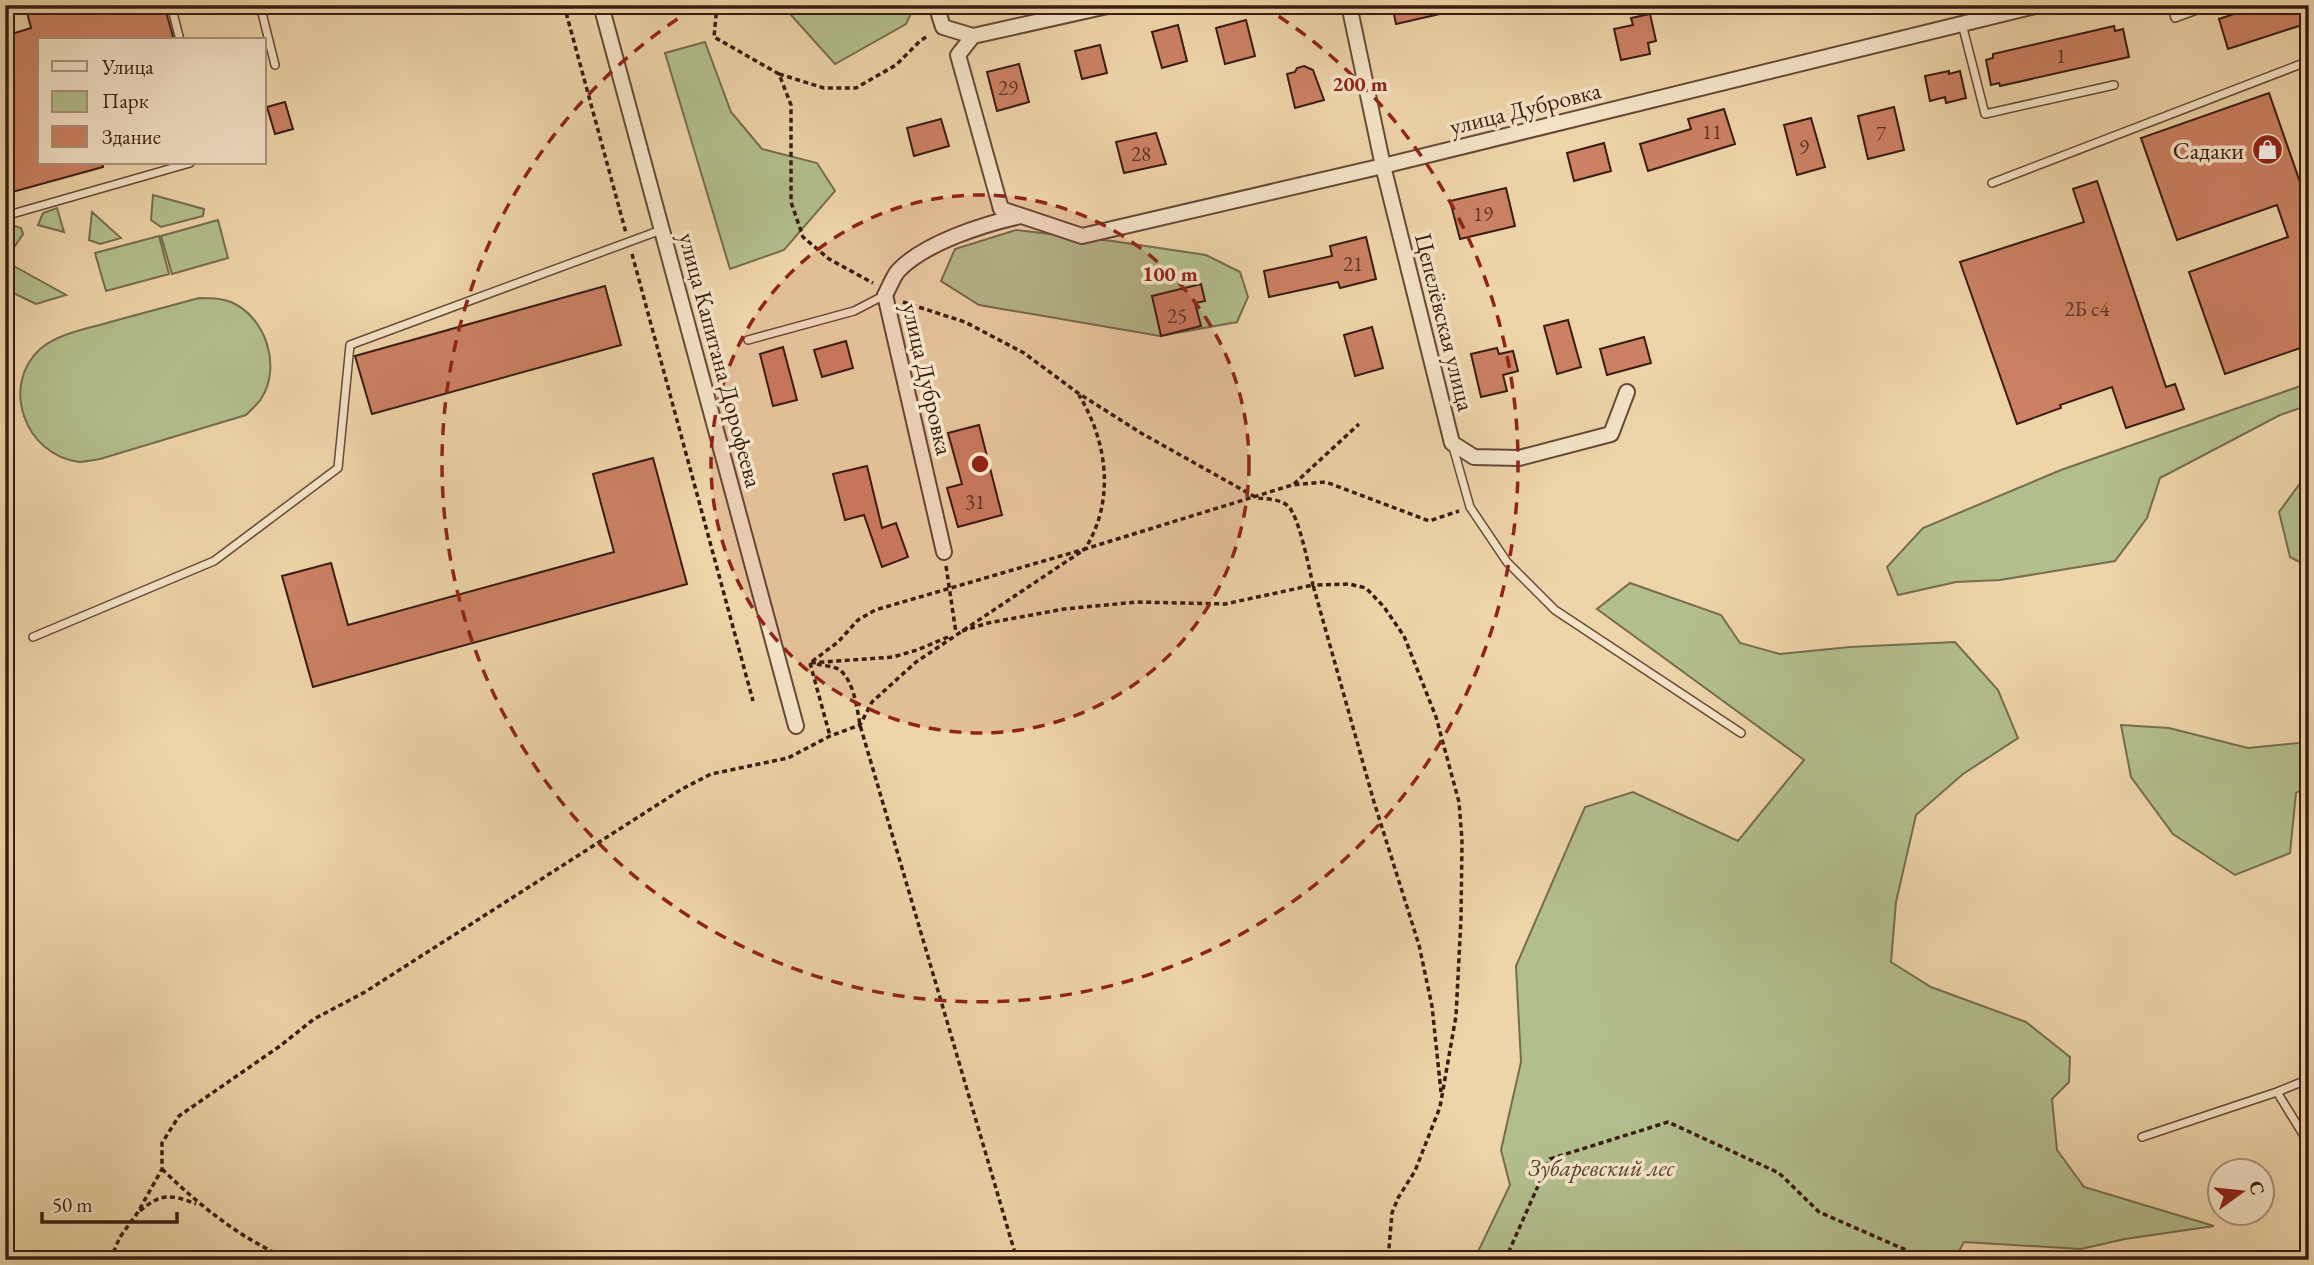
<svg xmlns="http://www.w3.org/2000/svg" width="2314" height="1265" viewBox="0 0 2314 1265" font-family="'EB Garamond',serif">
	<style>
		.green { fill: #b3be8d; stroke: #766d4f; stroke-width: 2 }
		.building { fill: #cc8164; stroke: #391c11; stroke-width: 2 }
		.lines { fill: none; stroke-linecap: round; stroke-linejoin: round }
		.lane-casing { stroke: #664a37; stroke-width: 10 }
		.street-casing { stroke: #664a37; stroke-width: 18 }
		.path { stroke: #391c11; stroke-width: 3.5; stroke-dasharray: 5 3.5; stroke-linecap: butt }
		.lane { stroke: #f4e3c7; stroke-width: 7 }
		.street { stroke: #f4e3c7; stroke-width: 14 }
		.ring { fill: none; stroke: #8f2418; stroke-width: 3.5; stroke-dasharray: 12 9 }
		.labels { text-anchor: middle; dominant-baseline: central; stroke-width: 7; stroke-linejoin: round; paint-order: stroke }
		.number-label { font-size: 21px; fill: #5e3526 }
		.street-label { font-size: 24px; fill: #391c11; stroke: #f4e3c7 }
		.poi-label { font-size: 24px; fill: #391c11; stroke: #f4e3c7; text-anchor: end }
		.park-label { font-size: 24px; font-style: italic; fill: #584430; stroke: #f4e3c7 }
		.centre { fill: #8f2418; stroke: #f4e3c7; stroke-width: 3.5 }
		.ring-label { font-size: 21px; text-anchor: middle; font-weight: bold; fill: #8f2418; stroke: #f4e3c7; stroke-width: 7; stroke-linejoin: round; paint-order: stroke }
	</style>
	<rect width="100%" height="100%" fill="#eed4a9"/>
	<filter id="stains"><feTurbulence type="fractalNoise" baseFrequency=".00286" numOctaves="4"/><feColorMatrix values="0 0 0 0 .2 0 0 0 0 .09 0 0 0 0 .02 0 0 0 .5 -.17"/></filter>
	<radialGradient id="worn" r=".72"><stop offset=".6" stop-color="#630" stop-opacity="0"/><stop offset="1" stop-color="#630" stop-opacity=".3"/></radialGradient>
	<!-- green -->
	<path class="green" d="M782 5H915L906 24 835 64Z
		M705 42 731 112 762 149 817 163 835 191 784 250 730 269 665 53Z
		M153 195 204 209 203 216 161 227 151 220Z
		M57 208 64 232 38 225 43 213Z
		M92 212 121 238 100 244 89 240Z
		M218 220 228 258 172 274 161 236Z
		M5 223 21 228 23 234 9 255 5 253Z
		M1016 230 1112 241 1206 255 1240 272 1248 297 1237 322 1160 336 979 305 941 281 955 249Z
		M159 236 169 274 106 291 95 253Z
		M12 265 66 295 36 304 5 289V276Z
		M199 298C210 298 220 298 231 302 266 317 282 367 261 399 257 405 251 410 246 415L100 459C94 460 85 462 79 462 25 455 0 386 40 349 59 333 87 329 110 322 140 314 169 306 199 298Z
		M2309 383V405L2280 415 2160 478 2147 518 2115 561 2000 580 1956 582 1898 595 1887 567 1923 528 2061 470Z
		M2309 471V567L2290 557 2279 512Z
		M1630 583 1721 615 1740 643 1780 654 1850 647 1955 642 1998 690 2018 738 1963 774 1916 815 1896 902 1891 962 1931 987 2026 1022 2070 1057 2069 1082 2052 1099 2057 1150 2084 1187 2214 1226 2125 1239 2081 1249 1964 1242 1954 1260H1474L1510 1185 1501 1150 1521 1062 1516 966 1585 807 1633 792 1738 841 1804 760 1597 609Z
		M2121 725 2169 728 2248 748 2309 742V785L2296 793 2290 853 2235 875 2173 834 2131 777Z"/>
	<!-- building -->
	<path class="building" d="M25 5H164L174 40H40V163H102L103 167 5 194V36L31 28Z
		M1392 5H1452L1453 11 1396 24Z
		M2261 5H2302L2308 23 2228 49 2219 19Z
		M1650 14 1656 41 1648 43 1650 54 1621 60 1614 29 1633 25 1631 18Z
		M1246 20 1255 56 1225 64 1216 28Z
		M1178 25 1187 61 1162 68 1152 32Z
		M2114 26 2115 31 2123 29 2129 57 2000 86 1999 83 1991 85 1986 60 1993 58V54Z
		M1100 45 1107 73 1082 79 1075 51Z
		M1019 64 1029 102 997 111 987 72Z
		M1304 66 1313 70 1324 100 1295 108 1287 74 1295 72 1297 68Z
		M1949 71V74L1960 71 1966 98 1946 103 1945 97 1930 101 1925 76Z
		M2269 93 2309 208V345L2225 374 2189 272 2288 237 2277 205 2177 240 2141 138Z
		M285 102 293 129 275 134 267 107Z
		M1894 107 1904 150 1868 159 1858 116Z
		M1724 109 1735 144 1648 171 1640 144 1691 129 1688 119Z
		M1811 118 1825 167 1797 175 1784 125Z
		M941 119 949 146 914 156 907 128Z
		M1156 133 1166 164 1124 173 1116 142Z
		M1604 143 1611 171 1574 181 1567 153Z
		M2097 181 2166 387 2175 384 2184 409 2126 428 2112 387 2060 405 2061 408 2017 424 1960 262 2084 222 2073 189Z
		M1506 188 1515 226 1460 239 1450 201Z
		M1366 237 1376 279 1340 288 1338 282 1269 297 1264 271 1332 256 1330 246Z
		M1201 284 1205 301 1195 303 1201 326 1161 336 1152 296Z
		M605 286 621 345 372 414 355 356Z
		M1568 320 1581 367 1557 374 1544 326Z
		M1372 327 1383 368 1355 376 1344 335Z
		M1644 337 1651 363 1607 375 1600 349Z
		M846 341 853 368 822 377 814 350Z
		M783 347 797 400 773 406 760 354Z
		M1497 348 1499 354 1513 351 1518 371 1503 375 1507 391 1481 397 1471 354Z
		M979 425 1002 515 958 527 947 488 962 484 948 433Z
		M653 458 687 584 313 687 282 576 331 563 348 625 614 552 593 474Z
		M867 466 882 528 896 523 908 557 882 567 864 515 845 520 833 474Z"/>
	<g class="lines">
		<defs>
			<path id="lane" d="M171 5 180 40
				M260 5 275 65
				M2171 5 2175 18 2210 5
				M1962 24 1985 114 2114 85
				M1992 183 2309 61
				M5 216 190 163
				M748 340 854 311 885 295
				M1453 447 1470 507 1507 562 1555 610 1741 733
				M33 637 214 561 338 468 350 345 661 230
				M2309 1079 2277 1092 2309 1144
				M2142 1137 2277 1092"/>
			<path id="street" d="M601 5 796 726
				M936 5 943 27 973 36 1112 5
				M1349 5 1383 166 1452 443 1474 457 1519 458 1611 434 1627 392
				M973 36 958 55 1001 209 1082 236 1383 166 2039 5
				M944 552 885 295C889 288 893 277 898 271 924 243 984 224 1021 216"/>
		</defs>
		<!-- lane casing -->
		<use href="#lane" class="lane-casing"/>
		<!-- street casing -->
		<use href="#street" class="street-casing"/>
		<!-- path -->
		<path class="path" d="M564 5 626 233
			M717 5 714 37 779 74 791 105V202L803 237 829 259 873 283
			M779 74 824 88H856L896 65 920 41 929 35
			M632 254 753 701
			M903 302 965 322 1024 353 1078 393 1141 433 1257 498C1267 499 1280 499 1288 506 1299 516 1309 568 1313 585L1349 584 1366 588 1384 607 1404 636 1436 717 1459 802 1462 840 1461 918 1456 1016 1440 1107 1415 1171 1398 1198 1392 1213 1388 1260
			M1294 484 1359 424
			M946 566 956 633
			M962 631 988 623 1064 609 1137 602 1225 604 1313 585 1374 802 1419 945 1432 1006 1441 1092
			M948 637 917 650 893 657 810 663 838 642 858 620 875 610 1085 549C1115 501 1108 443 1079 395
			M810 663 830 736
			M817 664C824 666 834 666 840 670 854 682 857 708 860 725L1017 1260
			M162 1169C201 1207 240 1238 290 1260
			M140 1211C161 1193 171 1194 196 1204
			M110 1260 120 1237 138 1212 162 1169V1143L179 1116 280 1046 314 1019 365 992 682 789 711 774 788 758 830 736 860 725 872 702 916 662 1085 549 1292 485 1326 482 1429 521 1459 511
			M1505 1260 1550 1159 1668 1122 1779 1173 1819 1212 1929 1260"/>
		<!-- lane -->
		<use href="#lane" class="lane"/>
		<!-- street -->
		<use href="#street" class="street"/>
	</g>
	<!-- distance rings -->
	<circle cx="980" cy="464" r="269" fill="#8f2418" fill-opacity=".12"/>
	<g class="ring">
		<circle cx="980" cy="464" r="269"/>
		<path d="M1261 5A538 538 0 1 1 699 5"/>
	</g>
	<!-- icons -->
	<defs>
		<symbol id="shop-disc" viewBox="-11 -11 22 22"><circle r="9.5" fill="#8f2418" stroke="#f4e3c7"/><path d="M-5-2.5h2.3a2.7 3.5 0 0 1 5.4 0H5L5.5 6h-11ZM-1.5-2.5h3a1.5 2.3 0 0 0-3 0Z" fill="#fff"/></symbol>
	</defs>
	<g fill-rule="evenodd">
		<use href="#shop-disc" x="2250" y="132" width="35" height="35"/>
	</g>
	<g class="labels">
		<!-- number labels -->
		<g class="number-label">
			<text x="2061" y="55">1</text>
			<text x="1008" y="87">29</text>
			<text x="1712" y="131">11</text>
			<text x="1881" y="133">7</text>
			<text x="1804" y="146">9</text>
			<text x="1141" y="153">28</text>
			<text x="1483" y="213">19</text>
			<text x="1353" y="263">21</text>
			<text x="2087" y="308">2Б с4</text>
			<text x="1177" y="315">25</text>
			<text x="975" y="501">31</text>
		</g>
		<!-- street labels -->
		<g class="street-label">
			<text transform="translate(1525 108) rotate(-14)">улица Дубровка</text>
			<text transform="translate(1445 322) rotate(76)">Цепелёвская улица</text>
			<text transform="translate(721 360) rotate(75)">улица Капитана Дорофеева</text>
			<text transform="translate(928 379) rotate(77)">улица Дубровка</text>
		</g>
		<!-- poi labels -->
		<g class="poi-label">
			<text x="2244" y="150">Садаки</text>
		</g>
		<!-- park labels -->
		<g class="park-label">
			<text x="1601" y="1167">Зубаревский лес</text>
		</g>
	</g>
	<circle cx="980" cy="464" r="10" class="centre"/>
	<g class="ring-label">
		<text x="1360" y="91">200 m</text>
		<text x="1170" y="281">100 m</text>
	</g>
	<!-- margin -->
	<rect width="2314" height="1265" fill="none" stroke="#eed4a9" stroke-width="28"/>
	<rect x="7" y="7" width="2300" height="1251" fill="none" stroke="#391c11" stroke-width="3.5"/>
	<rect x="14" y="14" width="2286" height="1237" fill="none" stroke="#391c11" stroke-width="2"/>
	<!-- legend -->
	<rect x="38" y="38" width="228" height="126" fill="#f4e3c7" stroke="#a9937e" stroke-width="2"/>
	<rect x="52" y="61" width="35" height="10" fill="#f4e3c7" stroke="#a9937e" stroke-width="2"/>
	<text x="102" y="74" font-size="21" fill="#391c11">Улица</text>
	<rect x="52" y="91" width="35" height="21" fill="#b3be8d" stroke="#a9937e" stroke-width="2"/>
	<text x="102" y="108" font-size="21" fill="#391c11">Парк</text>
	<rect x="52" y="126" width="35" height="21" fill="#cc8164" stroke="#a9937e" stroke-width="2"/>
	<text x="102" y="144" font-size="21" fill="#391c11">Здание</text>
	<!-- north arrow -->
	<g transform="translate(2241 1192) rotate(75)"><circle r="33" fill="#f4e3c7" stroke="#a9937e" stroke-width="2"/>
	<path d="M0-5L12 26L0 18L-12 26Z" fill="#8f2418"/>
	<text y="-10" font-size="19" font-weight="bold" text-anchor="middle" fill="#391c11">С</text>
	</g>
	<!-- scale -->
	<path d="M42 1212v10h135v-10" fill="none" stroke="#391c11" stroke-width="3.5"/>
	<text x="52" y="1212" font-size="21" fill="#391c11" stroke="#f4e3c7" stroke-width="5" paint-order="stroke">50 m</text>
	<rect width="100%" height="100%" filter="url(#stains)"/>
	<rect width="100%" height="100%" fill="url(#worn)"/>
</svg>
